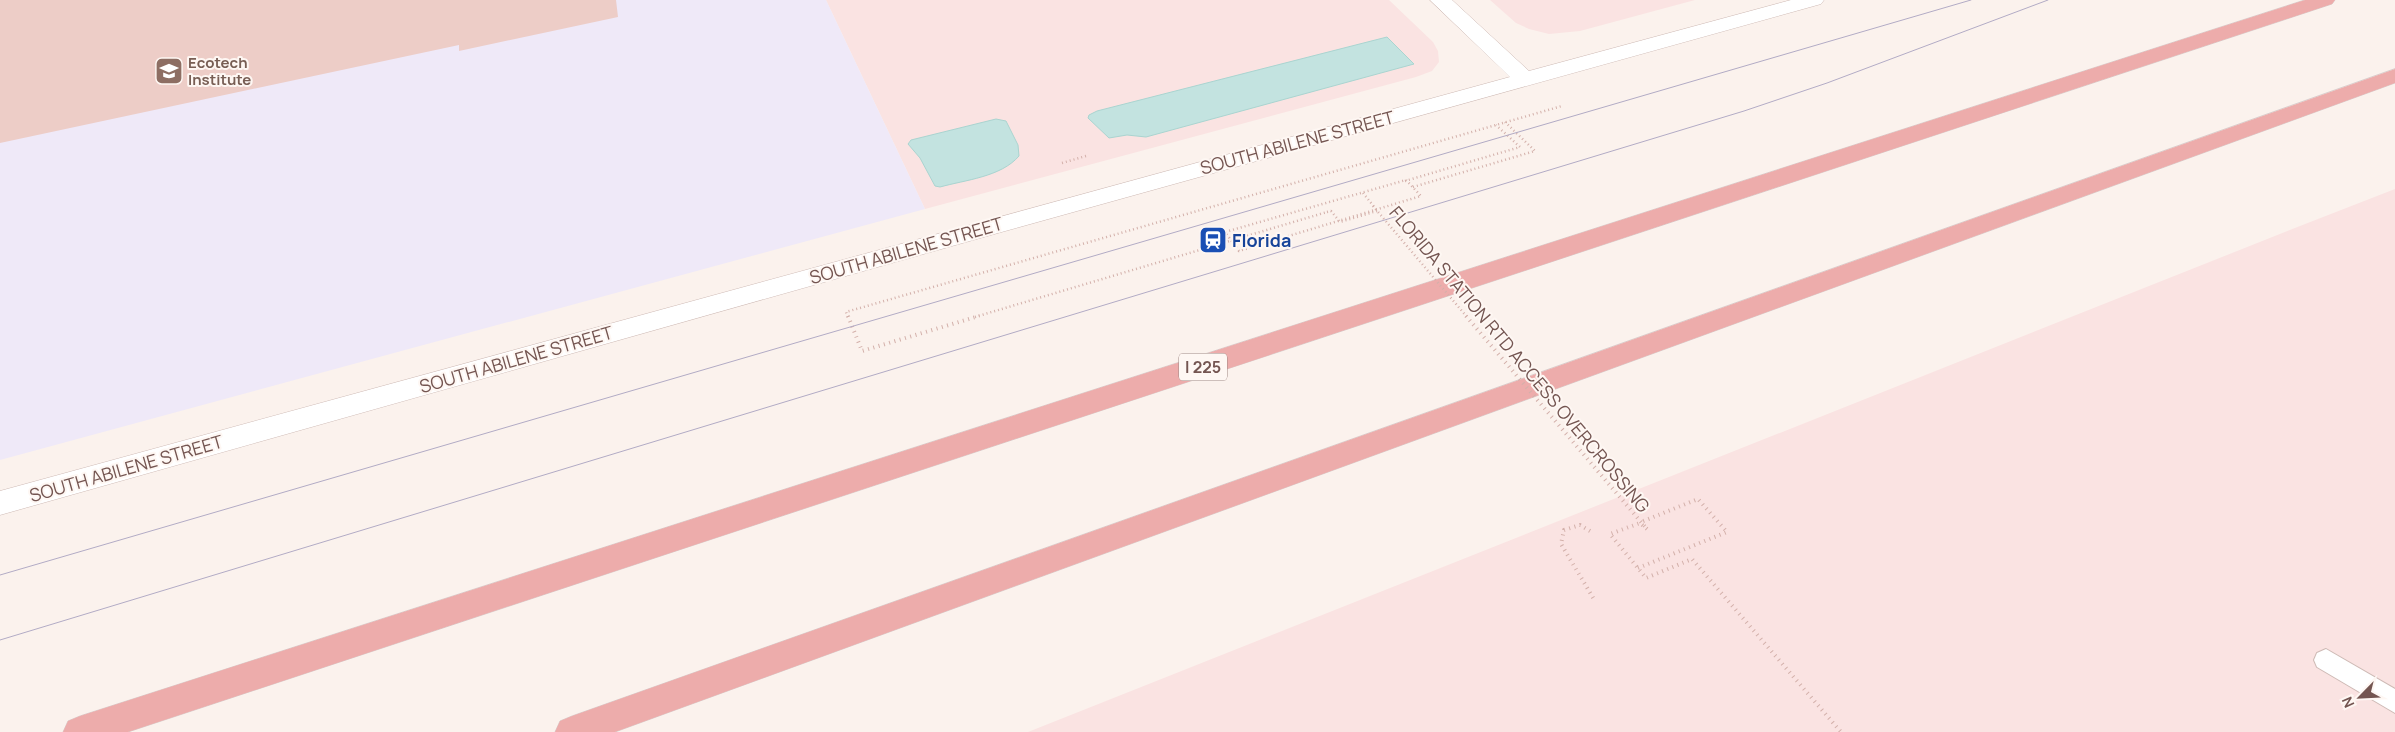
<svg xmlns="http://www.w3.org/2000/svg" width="2395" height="732" viewBox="0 0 2395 732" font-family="Manrope,sans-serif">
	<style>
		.commercial { fill: #fae3e2 }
		.education { fill: #efe9f8 }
		.water { fill: #c3e3e0; stroke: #aad4d0 }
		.building { fill: #edcdc7 }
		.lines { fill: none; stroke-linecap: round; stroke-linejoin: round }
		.service-casing { stroke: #cebab5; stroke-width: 2 }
		.tertiary-casing { stroke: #cebab5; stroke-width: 1 }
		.motorway-casing { stroke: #d8cfce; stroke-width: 1 }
		.path-far1 { stroke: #d3b0aa; stroke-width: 2.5; stroke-dasharray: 1 3; stroke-linecap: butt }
		.path { stroke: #d3b0aa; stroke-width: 4; stroke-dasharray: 1 4.5; stroke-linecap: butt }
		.service { fill: #fff; fill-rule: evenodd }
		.tertiary { fill: #fff; fill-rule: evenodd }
		.motorway { fill: #edacab; fill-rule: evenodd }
		.tram { stroke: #b2abc5; stroke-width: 1 }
		.path-bridge-far1 { stroke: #d3b0aa; stroke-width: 2.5; stroke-dasharray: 1 3; stroke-linecap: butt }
		.path-bridge { stroke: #d3b0aa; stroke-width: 4; stroke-dasharray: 1 4.5; stroke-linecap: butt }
		.labels { text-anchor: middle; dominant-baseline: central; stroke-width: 4; stroke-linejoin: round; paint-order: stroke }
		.far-education-label { font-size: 15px; font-weight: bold; fill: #785e54; stroke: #fef7f3; text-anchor: start }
		.shield { fill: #fef7f3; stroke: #9d8682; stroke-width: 1 }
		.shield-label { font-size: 16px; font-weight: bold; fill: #745551 }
		.street-label { font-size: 18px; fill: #745551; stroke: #fef7f3 }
		.transit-label { font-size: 18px; font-weight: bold; fill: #164399; stroke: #fef7f3; text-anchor: start }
	</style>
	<rect width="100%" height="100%" fill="#fbf2ed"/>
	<!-- commercial -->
	<path class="commercial" d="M826 0H1389L1433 42 1438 51 1439 62 1432 71 1416 77 925 209Z
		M1490 0H1695L1580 31 1549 34 1529 29 1516 23Z
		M2395 189V732H1028L2300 226Z"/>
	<!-- education -->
	<path class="education" d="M0 0H826L925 209 0 460Z"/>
	<!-- water -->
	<path class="water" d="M1387 37 1414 64 1146 137 1127 135 1109 138 1088 118 1089 115 1097 111Z
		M996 119 1006 121 1018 145 1019 156C1001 177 965 180 940 187L935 186 920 158 908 144 911 140Z"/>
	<!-- building -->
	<path class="building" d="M0 0H616L618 17 459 51V45L0 143Z"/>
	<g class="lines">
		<defs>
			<path id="service" d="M2326 649 2395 689V713L2317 667 2314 660 2317 653Z"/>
			<path id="tertiary" d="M1430 0H1452L1529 71 1791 0H1824L1821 4 998 233 0 515V491L1510 77Z"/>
			<path id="motorway" d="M2305 0H2335L2332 4 128 732H63L68 721 80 716Z
				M2395 69V83L615 732H555L560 721 572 716Z"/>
		</defs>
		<!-- service casing -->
		<use href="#service" class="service-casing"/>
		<!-- tertiary casing -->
		<use href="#tertiary" class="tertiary-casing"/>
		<!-- motorway casing -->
		<use href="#motorway" class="motorway-casing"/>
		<!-- path-far1 -->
		<path class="path-far1" d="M1062 163 1086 156
			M1406 180 1421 196 1239 251 1225 232Z
			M1405 181 1520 147 1496 125
			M1413 187 1535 151 1505 122
			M1363 193 1376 209
			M848 317 846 312 1562 106
			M975 317 1327 212"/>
		<!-- path -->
		<path class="path" d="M848 316 862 351 979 316
			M1647 529 1640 523 1610 534 1646 578 1692 559 1841 732
			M1590 531 1580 525 1564 530 1561 544 1595 601
			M1638 568 1727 532 1698 499 1641 522"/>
		<!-- service -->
		<use href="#service" class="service"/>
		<!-- tertiary -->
		<use href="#tertiary" class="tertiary"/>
		<!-- motorway -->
		<use href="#motorway" class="motorway"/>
		<!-- tram -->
		<path class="tram" d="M0 575 1971 0
			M0 640 1744 111 1827 83 2048 0"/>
		<!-- path-bridge-far1 -->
		<path class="path-bridge-far1" d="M1373 206 1467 317
			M1327 212 1331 211 1340 222 1377 211"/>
		<!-- path-bridge -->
		<path class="path-bridge" d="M1466 316 1647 529"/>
	</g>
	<!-- icons -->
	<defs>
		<symbol id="university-square" viewBox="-11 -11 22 22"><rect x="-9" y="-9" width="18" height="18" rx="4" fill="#8d6e63" stroke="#fef7f3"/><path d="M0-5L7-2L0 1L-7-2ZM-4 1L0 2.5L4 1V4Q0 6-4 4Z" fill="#fff"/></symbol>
		<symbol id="station-square" viewBox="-11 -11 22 22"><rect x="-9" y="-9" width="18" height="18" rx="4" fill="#1a4fb4" stroke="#fef7f3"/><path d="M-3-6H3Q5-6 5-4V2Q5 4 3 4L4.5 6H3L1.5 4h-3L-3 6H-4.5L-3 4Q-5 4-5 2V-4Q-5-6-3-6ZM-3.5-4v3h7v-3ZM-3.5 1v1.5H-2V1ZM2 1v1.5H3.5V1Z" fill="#fff"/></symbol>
	</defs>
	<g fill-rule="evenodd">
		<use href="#university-square" x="153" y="55" width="32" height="32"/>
		<use href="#station-square" x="1197" y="224" width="32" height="32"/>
	</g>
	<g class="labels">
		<!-- far-education labels -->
		<g class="far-education-label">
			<text x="188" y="62">Ecotech<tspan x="188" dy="17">Institute</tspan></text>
		</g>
		<!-- shield labels -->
		<rect class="shield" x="1179" y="353.5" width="48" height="27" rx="4"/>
		<g class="shield-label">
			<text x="1203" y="367">I 225</text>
		</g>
		<!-- street labels -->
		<g class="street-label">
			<text transform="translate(1297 142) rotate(-15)">SOUTH ABILENE STREET</text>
			<text transform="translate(906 250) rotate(-16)">SOUTH ABILENE STREET</text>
			<text transform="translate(516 359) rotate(-16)">SOUTH ABILENE STREET</text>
			<text transform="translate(1520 359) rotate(50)">FLORIDA STATION RTD ACCESS OVERCROSSING</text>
			<text transform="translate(126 468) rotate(-16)">SOUTH ABILENE STREET</text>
		</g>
		<!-- transit labels -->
		<g class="transit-label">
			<text x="1232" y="240">Florida</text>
		</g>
	</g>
	<!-- north arrow -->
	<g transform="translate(2360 697) rotate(246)" stroke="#fef7f3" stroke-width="4" paint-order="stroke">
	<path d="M0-4L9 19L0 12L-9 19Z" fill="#745551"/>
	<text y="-8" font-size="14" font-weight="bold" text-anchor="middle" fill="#745551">N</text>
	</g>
</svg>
